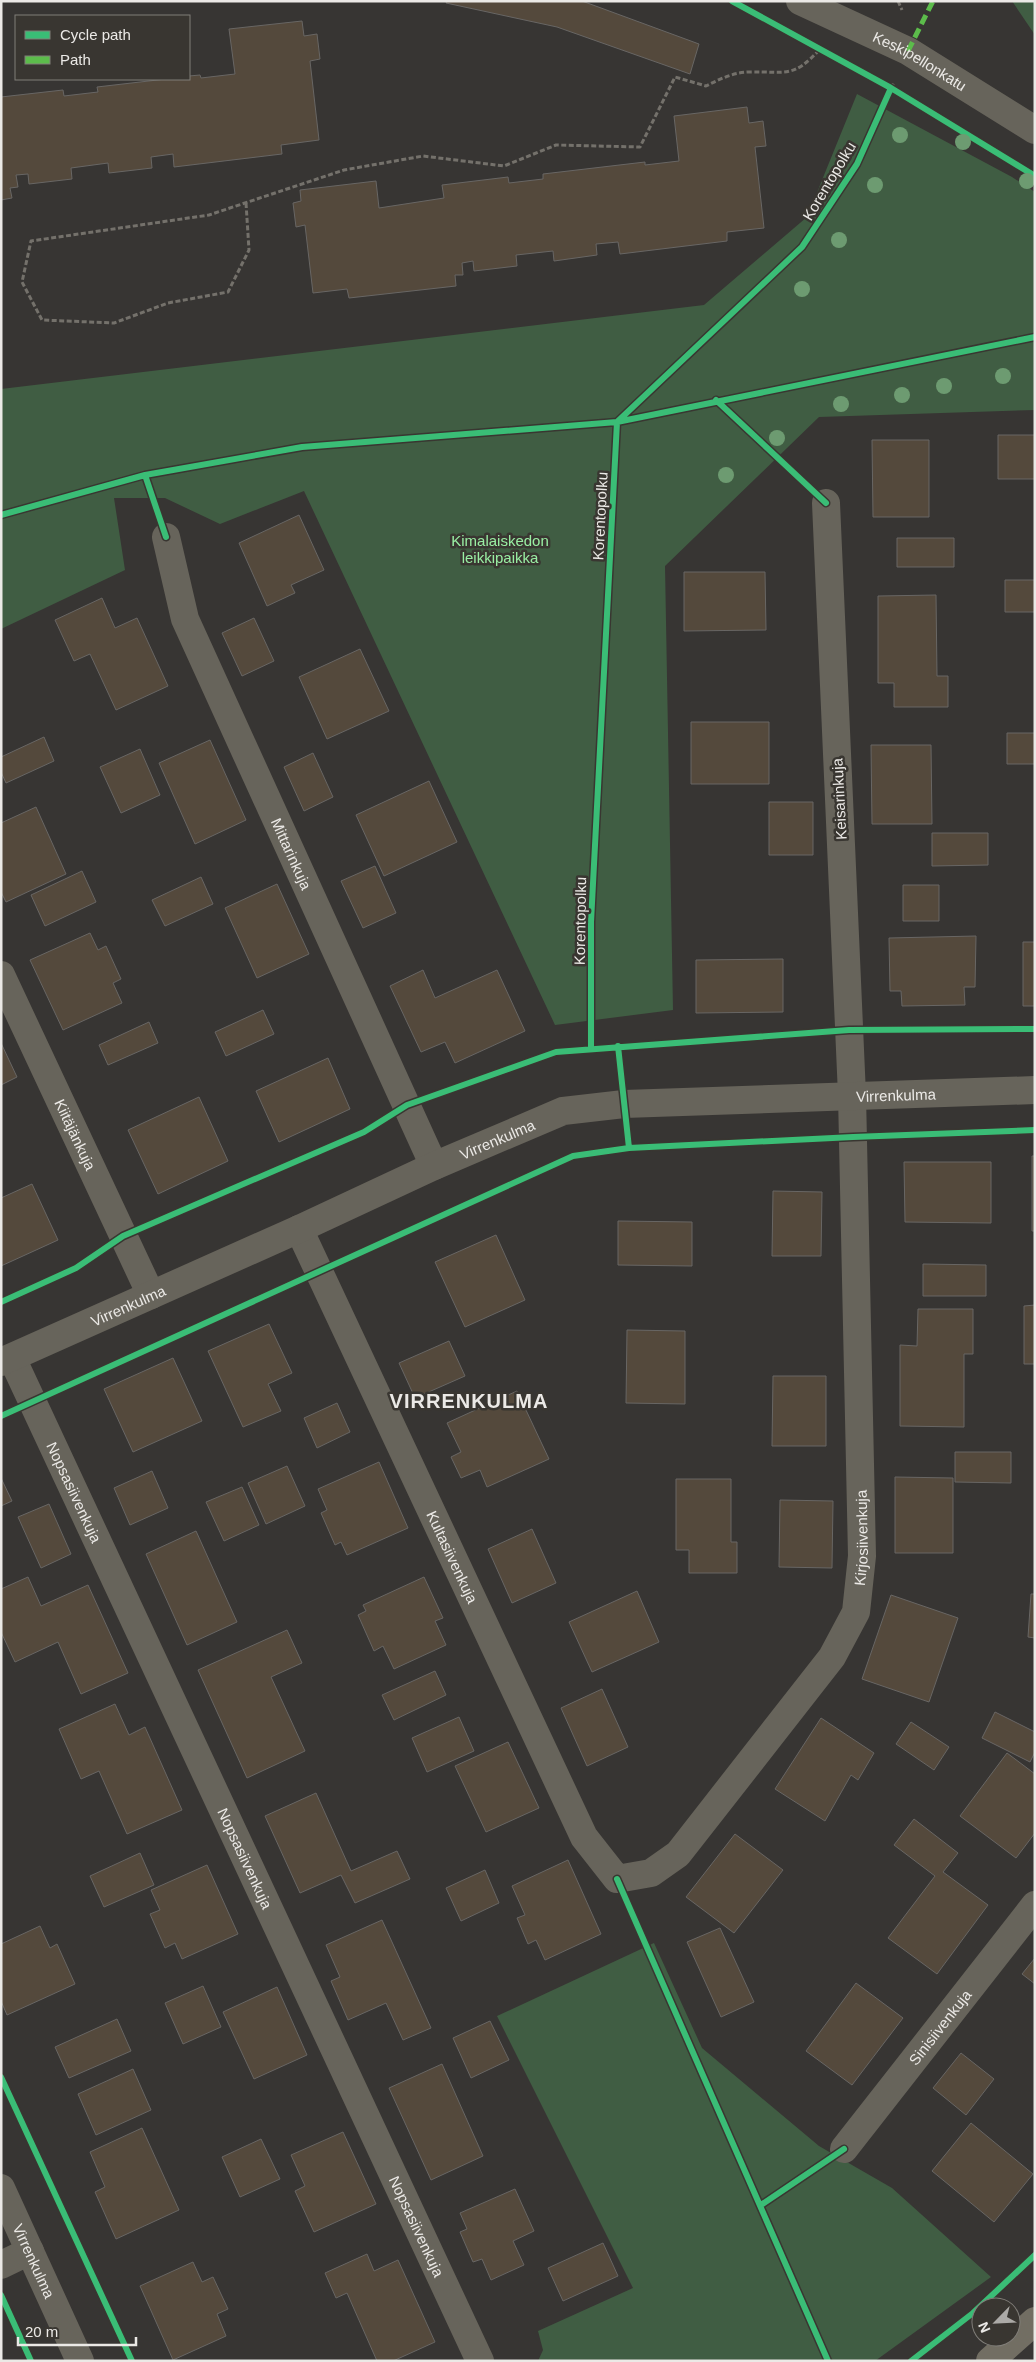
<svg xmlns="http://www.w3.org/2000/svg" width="1036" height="2362" viewBox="0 0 1036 2362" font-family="Helvetica,sans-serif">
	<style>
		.green { fill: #405d43 }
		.building { fill: #54493c; stroke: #686664 }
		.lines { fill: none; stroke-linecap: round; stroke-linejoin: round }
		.path { stroke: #74716b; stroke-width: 3; stroke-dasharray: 5 2.5; stroke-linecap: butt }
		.street { stroke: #67645b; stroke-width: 28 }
		.secondary { stroke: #726e63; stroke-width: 28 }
		.quiet { stroke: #5cbc4b; stroke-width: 5; stroke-dasharray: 10 5; stroke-linecap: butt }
		.cycleway-casing { stroke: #393631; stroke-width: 9 }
		.cycleway { stroke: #3abd76; stroke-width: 6 }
		.tree { fill: #6d9b71 }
		.labels { text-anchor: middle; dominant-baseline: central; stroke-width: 5; stroke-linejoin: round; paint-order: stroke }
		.street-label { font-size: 15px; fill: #ebe9e6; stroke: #393631 }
		.park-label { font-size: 15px; fill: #99eea3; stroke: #393631 }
		.district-label { font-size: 20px; font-weight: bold; letter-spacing: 1px; fill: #ebe9e6; stroke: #393631 }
	</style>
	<rect width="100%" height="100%" fill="#373533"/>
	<!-- green -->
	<path class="green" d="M1012 1H1035V35Z
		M857 94 1012 177 1035 192V410L819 417 665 566 673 1010 555 1025 304 491 220 524 165 498H114L125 570 1 629V389L704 305 807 217Z
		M654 1943 702 2048 819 2146 892 2188 991 2277 875 2361H538L543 2350 538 2331 633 2288 497 2016Z"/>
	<!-- building -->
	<path class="building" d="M447 1H582L699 44 690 74 557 27 446 3Z
		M302 21 304 36 317 34 320 59 310 61 319 140 281 145 282 154 174 167 173 154 151 157 152 168 109 173 108 163 71 168 72 179 29 184 28 174 16 175 18 187 10 188 12 198 1 200V97L63 90 64 96 98 92 97 87 166 79H189V76L200 75 201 78 235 74 229 29Z
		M747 107 749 123 763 121 766 146 755 147 764 228 727 232V241L620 254 618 242 596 244 597 255 554 261 553 251 516 255 517 266 474 271 473 261 462 263 463 275H455L456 286 349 298 347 289 313 293 305 225 296 227 293 203 301 201 300 190 376 181 379 208 444 198 442 185 508 177 509 183 543 179V174L645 162V165L679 161 674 116Z
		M998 435H1035V479H998Z
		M872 440H929V517H873Z
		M299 515 324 570 291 585 295 593 267 606 239 543Z
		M897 538H954V567H897Z
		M684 572H765L766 630 684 631Z
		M1005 580H1035V612H1005Z
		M936 595 937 676H948V707H894V683H878V596Z
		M102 598 115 628 137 618 168 686 116 710 90 654 74 661 55 620Z
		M254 618 274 661 242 676 222 633Z
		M360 649 389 711 327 739 299 677Z
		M691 722H769V784H691Z
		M1007 733H1035V764H1007Z
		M44 737 54 761 6 783 1 772V757Z
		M210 740 246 820 195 844 159 763Z
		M871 745H931L932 824H872Z
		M140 749 160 795 121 813 100 767Z
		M313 753 333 797 304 811 284 767Z
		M429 781 457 842 384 876 356 815Z
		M769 802H813V855H769Z
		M36 807 66 874 6 902 1 892V823Z
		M932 833H988V865L932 866Z
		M375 866 396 913 363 928 341 881Z
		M82 871 96 902 45 926 31 895Z
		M201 877 213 904 165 926 152 900Z
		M277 884 309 954 257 978 225 908Z
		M903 885H939V921H903Z
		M90 933 98 950 106 946 121 979 113 983 122 1003 63 1030 30 960Z
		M976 936 975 987H964L965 1005 902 1006 901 991H890L889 938Z
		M1023 942H1035V1006H1023Z
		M783 959V1012L696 1013V960Z
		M423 970 435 998 497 970 525 1031 455 1063 445 1042 421 1052 390 986Z
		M263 1010 274 1034 226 1056 215 1032Z
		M149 1022 158 1043 108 1065 99 1045Z
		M1 1043 17 1077 1 1085Z
		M328 1058 350 1109 279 1142 256 1091Z
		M199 1097 228 1161 158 1194 128 1130Z
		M1032 1156H1035V1231H1032Z
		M904 1162H991V1223L905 1222Z
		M32 1184 58 1240 1 1266V1198Z
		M773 1191 822 1192 821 1256H772Z
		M618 1221 692 1222V1266L618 1265Z
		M496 1235 525 1300 465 1327 435 1262Z
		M923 1264 986 1265V1296H923Z
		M1035 1305V1364H1024V1306Z
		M918 1309H973V1354H964V1427L900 1426V1345L917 1346Z
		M269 1324 292 1373 268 1384 281 1411 243 1427 208 1351Z
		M627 1330 685 1331V1404L626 1403Z
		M449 1341 465 1376 415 1398 399 1363Z
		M173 1358 202 1421 133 1452 104 1389Z
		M773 1376H826V1446H772Z
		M517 1391 549 1459 487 1487 480 1470 461 1478 451 1457 461 1452 447 1423Z
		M337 1403 350 1432 317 1448 304 1418Z
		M955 1452H1011V1483L955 1482Z
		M379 1462 408 1528 347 1555 341 1542 335 1545 321 1513 327 1510 318 1489Z
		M287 1466 305 1506 266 1524 248 1483Z
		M152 1471 168 1508 130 1525 114 1488Z
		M895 1477 953 1478V1553H895Z
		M1 1478 12 1501 1 1506Z
		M676 1479H731V1542H737V1573H689V1550H676Z
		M242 1487 259 1525 224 1541 206 1502Z
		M780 1500 833 1501 832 1568 779 1567Z
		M49 1504 71 1554 41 1568 18 1517Z
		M532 1529 556 1583 512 1603 488 1549Z
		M196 1531 237 1622 187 1645 146 1554Z
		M28 1577 41 1606 88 1585 128 1673 81 1694 58 1642 15 1662 1 1632V1589Z
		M424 1577 443 1618 435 1621 446 1645 394 1669 383 1646 374 1651 358 1615 366 1611 363 1605Z
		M637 1591 659 1642 592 1672 569 1622Z
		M1031 1594H1035V1638L1028 1637Z
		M891 1595 958 1618 929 1702 862 1679Z
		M287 1630 302 1663 271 1677 305 1751 247 1778 198 1670Z
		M435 1671 446 1695 394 1720 382 1695Z
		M602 1689 628 1747 587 1766 561 1708Z
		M115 1704 129 1735 145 1727 182 1810 127 1834 99 1771 81 1779 59 1729Z
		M995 1712 1035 1732V1752L1030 1762 982 1738Z
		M459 1717 474 1751 427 1772 412 1738Z
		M821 1718 874 1753 858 1780 851 1775 825 1821 775 1789Z
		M911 1722 949 1747 934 1770 896 1744Z
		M508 1742 539 1808 486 1832 455 1766Z
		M1007 1753 1035 1774V1833L1016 1858 960 1816Z
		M316 1793 351 1871 397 1851 410 1879 355 1903 341 1875 300 1893 265 1816Z
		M914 1819 958 1853 943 1872 988 1905 937 1974 888 1938 935 1876 894 1845Z
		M735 1834 783 1870 734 1933 686 1897Z
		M140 1853 154 1885 104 1907 90 1876Z
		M568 1860 601 1934 545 1960 536 1940 528 1944 517 1918 525 1915 512 1886Z
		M207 1865 238 1934 182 1959 175 1943 165 1948 150 1914 160 1910 151 1890Z
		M485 1870 499 1903 461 1921 446 1888Z
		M382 1920 431 2028 403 2040 386 2003 348 2020 331 1981 340 1977 326 1945Z
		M40 1926 50 1948 57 1944 75 1984 7 2015 1 2001V1944Z
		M720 1928 754 2002 721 2017 687 1942Z
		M1035 1958V1984L1022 1974Z
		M856 1983 903 2018 852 2085 806 2051Z
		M203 1986 221 2027 183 2044 165 2003Z
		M277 1987 307 2055 254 2079 223 2012Z
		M117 2019 131 2051 69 2078 55 2047Z
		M490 2021 509 2060 471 2078 453 2038Z
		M961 2053 994 2079 966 2115 933 2088Z
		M442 2064 483 2156 431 2180 389 2088Z
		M133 2069 151 2110 96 2135 78 2094Z
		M971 2123 1033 2174 994 2222 932 2171Z
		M142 2128 179 2210 116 2239 95 2192 105 2187 90 2152Z
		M343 2132 376 2204 314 2232 295 2191 305 2186 291 2155Z
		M261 2139 280 2179 240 2197 222 2157Z
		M515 2189 534 2231 513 2241 524 2265 491 2280 482 2259 473 2262 460 2232 467 2229 460 2213Z
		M603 2243 618 2276 563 2301 548 2268Z
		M367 2254 374 2271 398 2260 435 2342 393 2361H377L347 2293 336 2298 325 2273Z
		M193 2262 202 2282 213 2277 228 2309 217 2314 226 2336 173 2360 140 2286Z"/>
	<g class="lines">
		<!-- path -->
		<path class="path" d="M898 1 902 10
			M891 88 894 82
			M246 203 249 250 228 292 168 303 114 323 42 320 22 282 31 241 209 215 344 170 423 156 504 166 556 145 640 147 675 77 706 86C720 79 734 72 750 72 786 71 793 79 820 49"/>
		<!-- street -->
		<g class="street">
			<path id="s1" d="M800 1 908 51 1035 130"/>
			<path id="s2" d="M166 537 185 619 434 1166"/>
			<path id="s3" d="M1 975 151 1295"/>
			<path id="s4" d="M299 1229 584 1837 617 1879 651 1873 678 1854 832 1657 856 1612 862 1556 852 1095 826 503"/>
			<path id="s5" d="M12 1358 480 2361"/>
			<path id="s6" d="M1 1362 299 1229 434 1166 563 1111 624 1104 1035 1090"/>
			<path id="s7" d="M844 2149 1035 1905"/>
			<path id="s8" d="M1 2188 80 2361"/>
			<path d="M1 2265 30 2251"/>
		</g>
		<!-- secondary -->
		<path class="secondary" d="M990 2361 1035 2321"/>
		<!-- quiet -->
		<path class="quiet" d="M908 51 933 1"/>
		<defs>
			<path id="cycleway" d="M732 1 891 88 1035 176
				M716 400 826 503
				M1 515 145 475
				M166 537 145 475 302 447 617 422 1035 337
				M618 1046 629 1148
				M591 1048V922L617 422 802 247 857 164 891 88
				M1 1302 76 1268 123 1236 364 1132 407 1105 556 1052 849 1030 1035 1029
				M1 1416 573 1156 629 1148 853 1137 1035 1130
				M617 1879 828 2361
				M1 2077 132 2361
				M761 2205 844 2149
				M1 2295 31 2361
				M911 2361 973 2313 1035 2255"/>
		</defs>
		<!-- cycleway casing -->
		<use href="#cycleway" class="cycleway-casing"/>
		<!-- cycleway -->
		<use href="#cycleway" class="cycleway"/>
	</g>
	<!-- trees -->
	<g class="tree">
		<circle cx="900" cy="135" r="8"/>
		<circle cx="963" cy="142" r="8"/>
		<circle cx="1027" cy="181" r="8"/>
		<circle cx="875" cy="185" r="8"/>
		<circle cx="839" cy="240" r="8"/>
		<circle cx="802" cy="289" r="8"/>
		<circle cx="1003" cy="376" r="8"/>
		<circle cx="944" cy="386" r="8"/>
		<circle cx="902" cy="395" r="8"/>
		<circle cx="841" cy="404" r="8"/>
		<circle cx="777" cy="438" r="8"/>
		<circle cx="726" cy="475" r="8"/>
	</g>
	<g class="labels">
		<!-- street labels -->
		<g class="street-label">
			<text stroke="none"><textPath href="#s1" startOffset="134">Keskipellonkatu</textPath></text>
			<text transform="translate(829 181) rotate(-59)">Korentopolku</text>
			<text transform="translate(600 516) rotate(-87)">Korentopolku</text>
			<text transform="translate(839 799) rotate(-93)">Keisarinkuja</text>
			<text stroke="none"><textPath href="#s2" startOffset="342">Mittarinkuja</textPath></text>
			<text transform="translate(580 921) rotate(-89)">Korentopolku</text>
			<text stroke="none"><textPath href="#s6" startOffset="949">Virrenkulma</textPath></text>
			<text stroke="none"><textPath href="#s3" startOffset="176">Kiitäjänkuja</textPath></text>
			<text stroke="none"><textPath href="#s6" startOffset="544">Virrenkulma</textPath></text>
			<text stroke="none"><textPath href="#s6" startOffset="139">Virrenkulma</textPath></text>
			<text stroke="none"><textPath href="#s5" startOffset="148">Nopsasiivenkuja</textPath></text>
			<text stroke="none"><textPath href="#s4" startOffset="1168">Kirjosiivenkuja</textPath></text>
			<text stroke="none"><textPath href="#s4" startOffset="362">Kultasiivenkuja</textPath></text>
			<text stroke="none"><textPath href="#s5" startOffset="552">Nopsasiivenkuja</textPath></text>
			<text stroke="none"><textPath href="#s7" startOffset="155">Sinisiivenkuja</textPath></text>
			<text stroke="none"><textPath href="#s5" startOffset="958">Nopsasiivenkuja</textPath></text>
			<text stroke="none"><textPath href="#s8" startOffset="80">Virrenkulma</textPath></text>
		</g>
		<!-- park labels -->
		<g class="park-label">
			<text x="500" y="540">Kimalaiskedon<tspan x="500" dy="17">leikkipaikka</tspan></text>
		</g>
		<!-- district labels -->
		<g class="district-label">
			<text x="469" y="1401">VIRRENKULMA</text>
		</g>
	</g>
	<!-- border -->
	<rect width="1036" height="2362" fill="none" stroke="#ebe9e6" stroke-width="5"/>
	<!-- legend -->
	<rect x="15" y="15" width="175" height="65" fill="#393631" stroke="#807e79"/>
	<rect x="25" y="31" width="25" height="8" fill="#3abd76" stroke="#807e79"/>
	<text x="60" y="40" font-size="15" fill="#ebe9e6">Cycle path</text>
	<rect x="25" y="56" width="25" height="8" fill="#5cbc4b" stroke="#807e79"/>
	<text x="60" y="65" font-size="15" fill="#ebe9e6">Path</text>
	<!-- north arrow -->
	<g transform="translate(996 2322) rotate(246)"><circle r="24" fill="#393631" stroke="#807e79"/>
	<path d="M0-4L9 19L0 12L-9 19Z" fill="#acaaa7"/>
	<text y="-8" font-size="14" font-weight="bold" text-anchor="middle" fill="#ebe9e6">N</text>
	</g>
	<!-- scale -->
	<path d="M18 2337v8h118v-8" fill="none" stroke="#ebe9e6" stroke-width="2.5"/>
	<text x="25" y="2337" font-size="15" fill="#ebe9e6" stroke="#393631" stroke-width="4" paint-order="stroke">20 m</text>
</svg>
